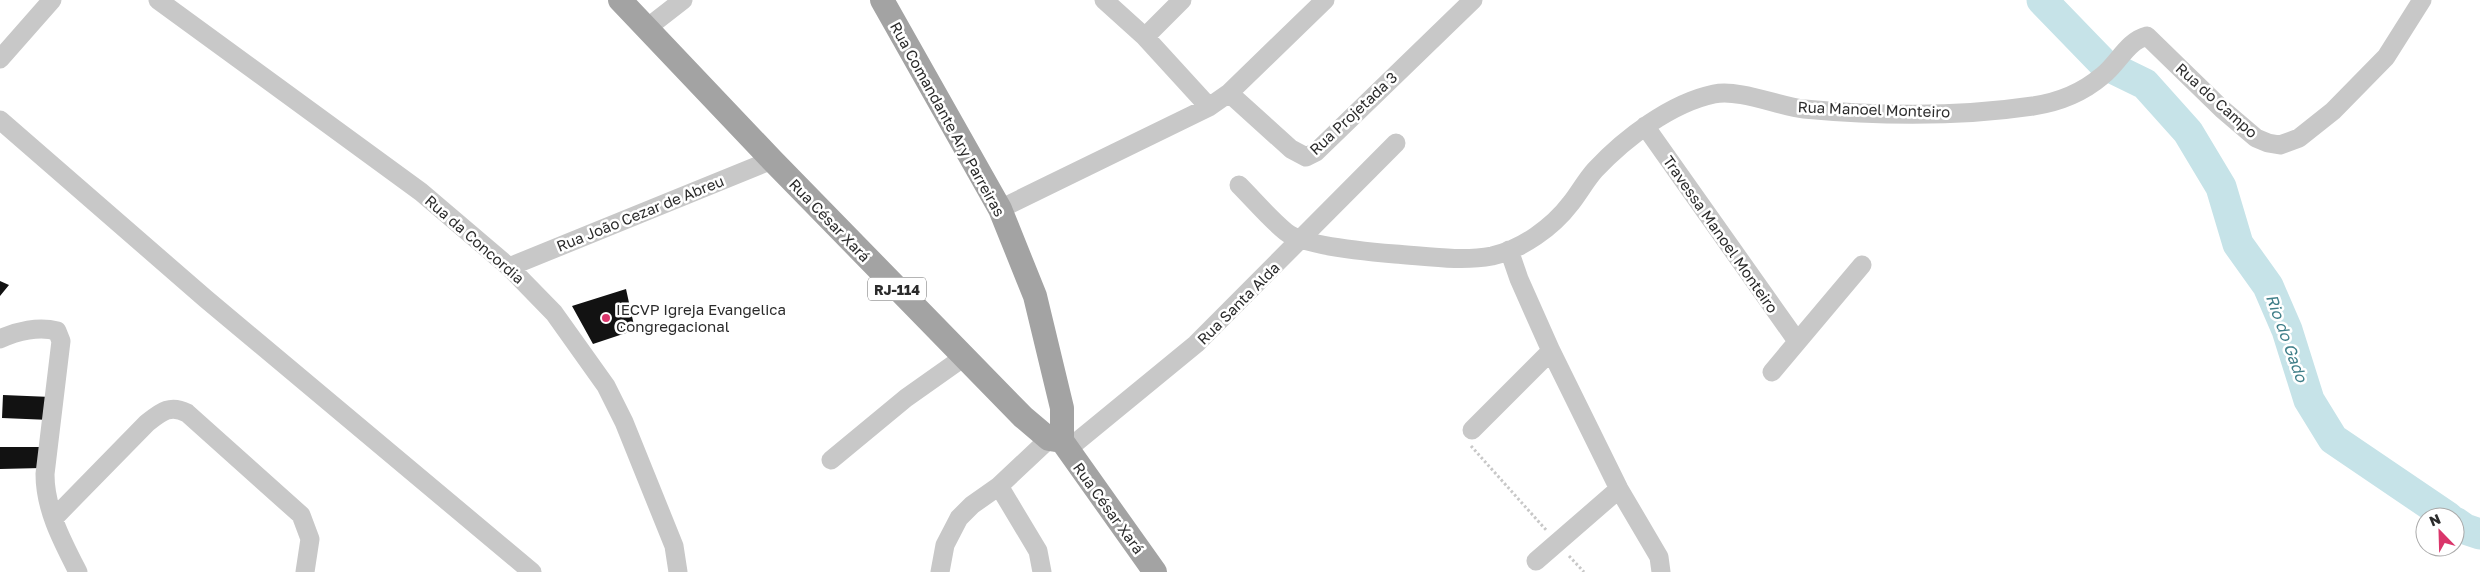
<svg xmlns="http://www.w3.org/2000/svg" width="2480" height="572" viewBox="0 0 2480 572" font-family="'Golos Text',sans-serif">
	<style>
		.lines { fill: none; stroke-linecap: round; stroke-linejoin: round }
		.river { stroke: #c6e3e8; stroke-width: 31 }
		.building { fill: #121212 }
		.path { stroke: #c8c8c8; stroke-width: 3; stroke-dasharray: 2.5 2.5; stroke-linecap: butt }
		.minor { stroke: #c8c8c8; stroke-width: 19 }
		.major { stroke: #a3a3a3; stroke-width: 24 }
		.poi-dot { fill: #da366b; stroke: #fff; stroke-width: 2 }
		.labels { text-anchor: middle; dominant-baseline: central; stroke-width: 5; stroke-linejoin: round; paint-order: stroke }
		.shield { fill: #fff; stroke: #6b6b6b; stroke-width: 1 }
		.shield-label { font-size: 14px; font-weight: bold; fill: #2b2b2b }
		.street-label { font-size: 15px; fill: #2b2b2b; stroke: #fff }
		.poi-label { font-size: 15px; fill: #2b2b2b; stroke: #fff; text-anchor: start }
		.water-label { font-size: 16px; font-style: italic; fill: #3f7e88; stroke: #fff }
	</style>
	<rect width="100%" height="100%" fill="#fff"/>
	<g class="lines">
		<!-- river -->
		<path class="river" d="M2042 0 2104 64 2145 84 2188 132 2221 187 2238 244 2268 286 2287 330 2309 400 2333 439 2448 517
			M2455 522 2465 529 2480 534"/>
	</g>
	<!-- building -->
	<path class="building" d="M0 281 9 285 0 296Z
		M626 289 635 330 593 344 572 306Z
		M3 395 51 397 50 420 2 418Z
		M0 447H41L42 468 0 469Z"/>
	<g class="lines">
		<!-- path -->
		<path class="path" d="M1471 446 1547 531
			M1569 556 1584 572"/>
		<!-- minor -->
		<path class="minor" d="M158 0 421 192 509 267 554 313 606 386 624 422 674 546 678 572
			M1104 0 1145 37 1209 107
			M647 28 683 0
			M1145 37 1182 0
			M0 59 52 0
			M1229 93 1291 149 1306 157 1316 152 1473 0
			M0 120 206 299 532 572
			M1645 126 1797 341
			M1239 185C1254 200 1269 218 1286 232 1303 246 1371 252 1395 254 1425 256 1461 262 1492 256 1522 249 1552 228 1571 203 1579 193 1586 180 1595 170 1625 138 1671 103 1714 94 1740 89 1778 106 1804 109 1879 116 1959 117 2033 106 2060 102 2082 93 2102 76 2118 64 2127 41 2147 36L2222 109 2256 138 2268 143 2280 145 2299 138 2333 111 2386 57 2422 0
			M1000 209 1209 107 1229 93 1325 0
			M1509 250 1519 279 1551 351 1619 489 1659 557 1661 572
			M509 267 772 160
			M0 339C17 331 39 326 57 331L61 341 45 474C45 509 62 541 78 572
			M1772 372 1862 265
			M1472 430 1551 351
			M1068 449 1196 344 1396 143
			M831 460 906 398 964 357
			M999 486 1038 551 1042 572
			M54 518 147 423C161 412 170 404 187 413L301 515 310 539 305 572
			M1536 561 1619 489
			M940 572 945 545 959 518 972 505 999 486 1049 439"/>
		<!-- major -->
		<path class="major" d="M620 0 772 160 1023 417 1049 439 1062 441 1155 572
			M882 0 1000 209 1035 296 1062 408V441"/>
	</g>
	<!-- markers -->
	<circle class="poi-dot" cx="606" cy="318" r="5"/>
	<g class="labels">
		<!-- shield labels -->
		<rect class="shield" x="868" y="277.5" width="58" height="23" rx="4"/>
		<g class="shield-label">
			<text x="897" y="289">RJ-114</text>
		</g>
		<!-- street labels -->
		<g class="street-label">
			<text transform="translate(2217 100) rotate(42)">Rua do Campo</text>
			<text transform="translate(1874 109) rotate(2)">Rua Manoel Monteiro</text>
			<text transform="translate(1353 113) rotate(-43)">Rua Projetada 3</text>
			<text transform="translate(948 119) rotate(61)">Rua Comandante Ary Parreiras</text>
			<text transform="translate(640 213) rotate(-22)">Rua João Cezar de Abreu</text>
			<text transform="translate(830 220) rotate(46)">Rua César Xará</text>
			<text transform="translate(1721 234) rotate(55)">Travessa Manoel Monteiro</text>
			<text transform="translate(475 239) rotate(41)">Rua da Concordia</text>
			<text transform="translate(1238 303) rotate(-45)">Rua Santa Alda</text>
			<text transform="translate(1109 508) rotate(54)">Rua César Xará</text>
		</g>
		<!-- poi labels -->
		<g class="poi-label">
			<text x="616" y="309">IECVP Igreja Evangelica<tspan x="616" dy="17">Congregacional</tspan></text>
		</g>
		<!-- water labels -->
		<g class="water-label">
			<text transform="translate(2287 338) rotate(70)">Rio do Gado</text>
		</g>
	</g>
	<!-- north arrow -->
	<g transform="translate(2440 532) rotate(337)"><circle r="24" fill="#ffffff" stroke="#aaaaaa"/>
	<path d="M0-4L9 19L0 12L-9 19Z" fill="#da366b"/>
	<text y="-8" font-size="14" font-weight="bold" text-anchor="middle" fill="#2b2b2b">N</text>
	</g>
</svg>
